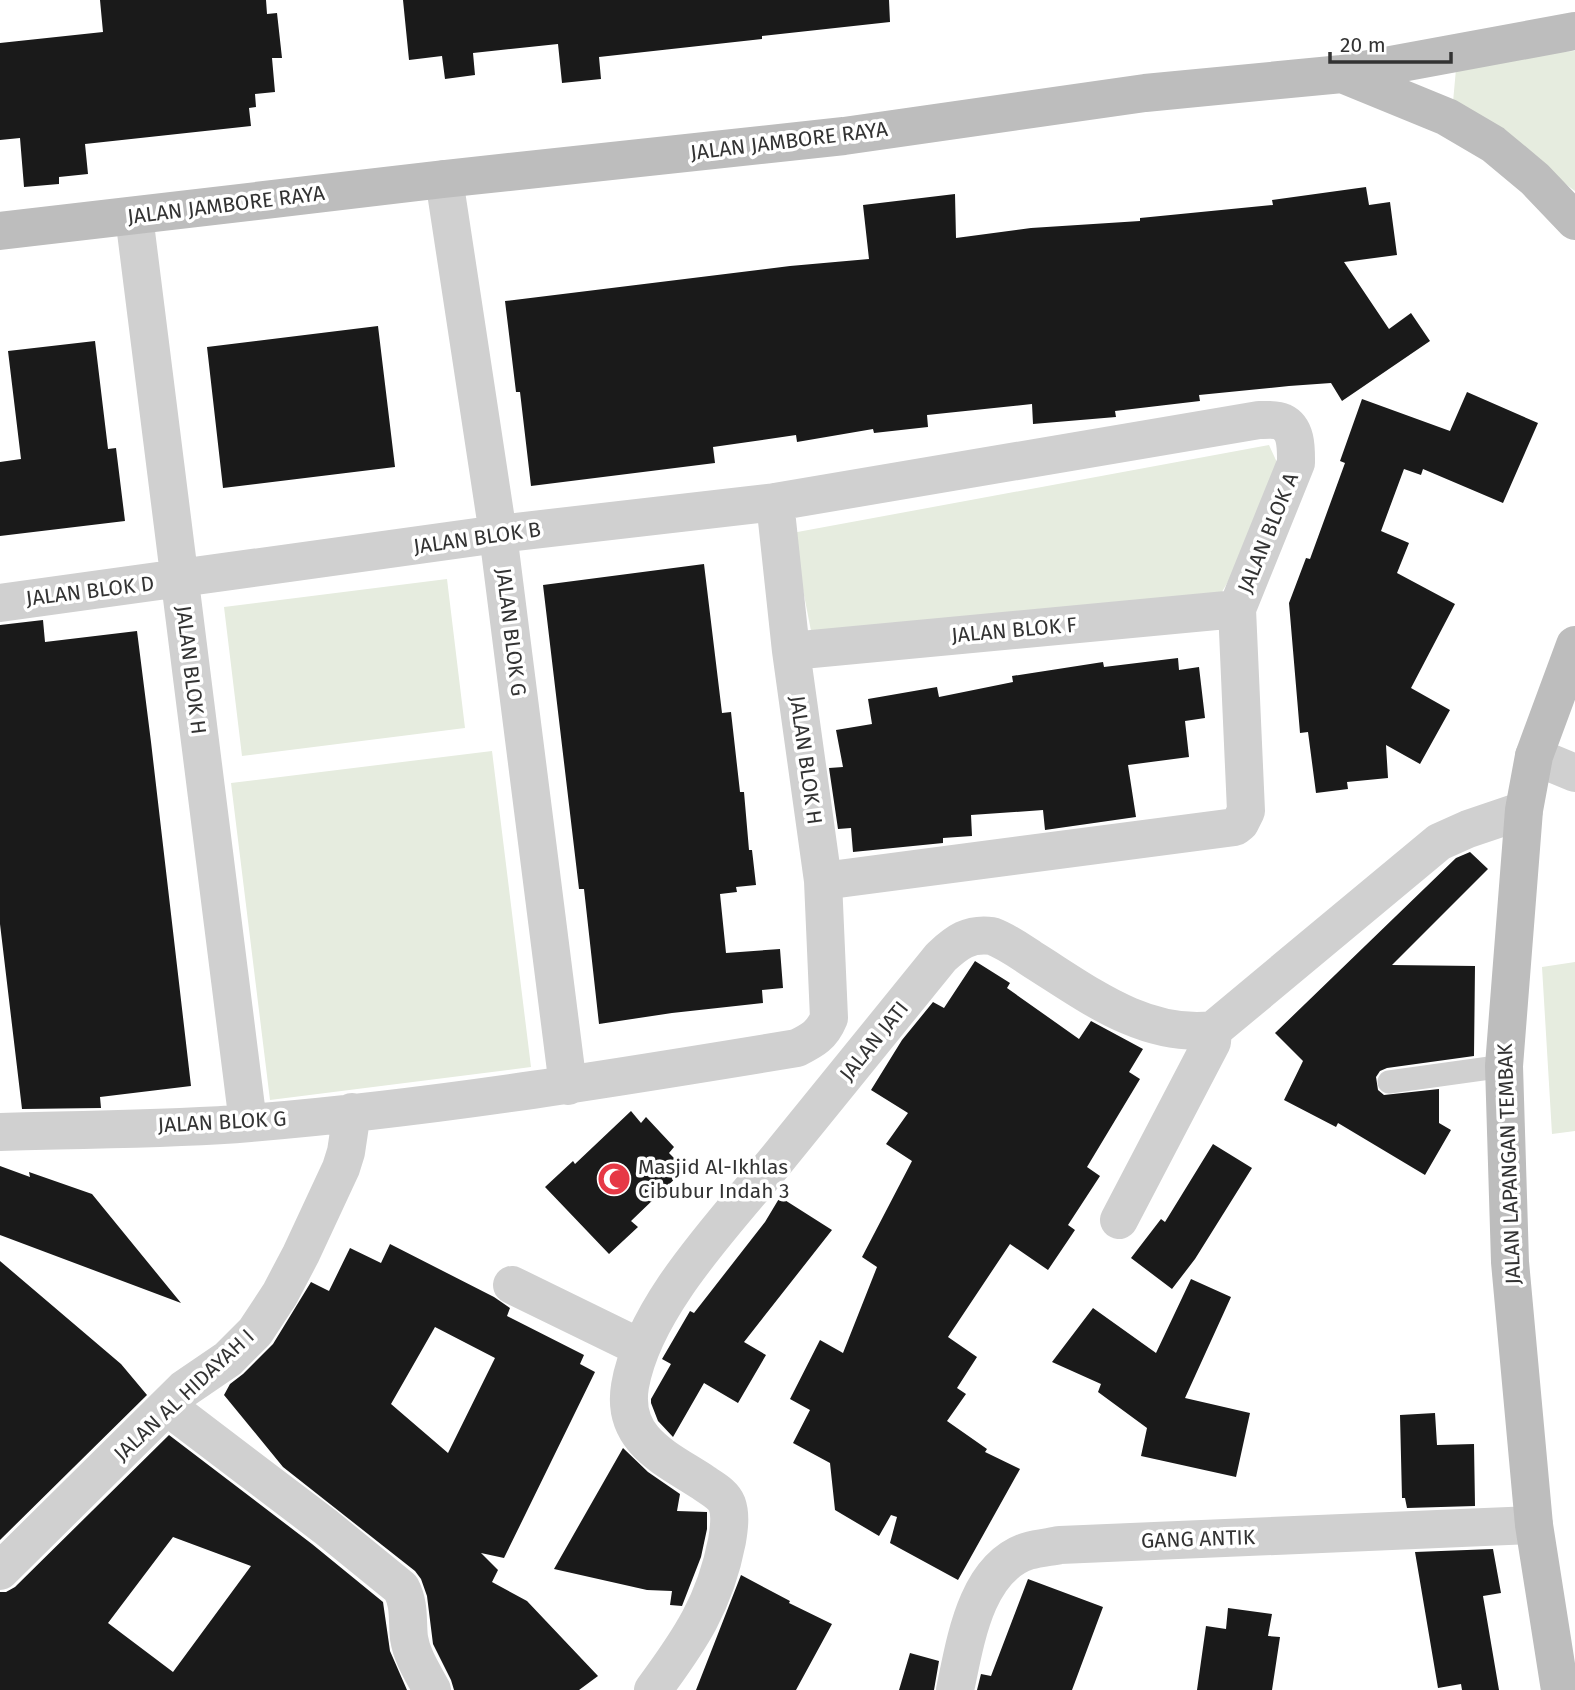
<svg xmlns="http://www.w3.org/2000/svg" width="1575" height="1690" viewBox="0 0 1575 1690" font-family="'Fira Sans',sans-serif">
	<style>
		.green { fill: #e6ecdf }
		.building { fill: #1a1a1a; fill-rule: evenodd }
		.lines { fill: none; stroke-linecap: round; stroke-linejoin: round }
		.lane { stroke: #d0d0d0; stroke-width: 23 }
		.street { stroke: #d0d0d0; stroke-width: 38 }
		.secondary { stroke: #bdbdbd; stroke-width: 38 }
		.labels { text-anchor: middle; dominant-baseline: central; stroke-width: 7; stroke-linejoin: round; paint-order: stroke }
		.street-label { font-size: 21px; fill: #333; stroke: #fff }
		.poi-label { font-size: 21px; fill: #333; stroke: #fff; text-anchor: start }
	</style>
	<rect width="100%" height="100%" fill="#fff"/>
	<!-- green -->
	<path class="green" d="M1575 51V191L1453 102 1457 58Z
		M1269 445 1287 484 1220 595 811 631 792 533Z
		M447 579 465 728 242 756 224 607Z
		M492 751 531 1067 270 1100 231 783Z
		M1575 962V1131L1552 1134 1542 967Z"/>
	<!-- building -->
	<path class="building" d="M100 0H266L267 14 277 13 282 58H272L275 92 255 94 256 107 249 108 251 126 85 144 88 174 59 177V184L24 187 20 138 0 140V43L103 32Z
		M403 0H889L890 22 762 36V39L599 57 601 79 562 83 558 44 473 53 475 75 445 79 442 56 409 60Z
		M1366 187 1369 205 1390 202 1397 255 1344 262 1389 329 1411 313 1430 341 1342 401 1331 383 1289 386 1199 395 1200 401 1115 411 1116 417 1033 424 1032 404 927 415 928 427 874 433 873 429 797 442 796 435 713 447 715 463 531 486 520 392H516L505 301 790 266 869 259 863 205 955 194 956 238 1031 228 1140 221V218L1273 205 1272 200Z
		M378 326 395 467 223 488 207 347Z
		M95 341 108 449 116 448 125 521 0 536V462L21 459 8 351Z
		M1467 392 1538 423 1503 503 1423 469 1421 475 1404 469 1381 531 1409 543 1397 573 1455 604 1411 688 1450 710 1420 764 1386 745 1388 778 1347 782 1348 789 1316 793 1308 732 1300 733 1289 603 1306 558 1310 559 1345 463 1340 461 1362 399 1450 431Z
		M704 564 722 713 731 712 740 792H744L749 850H752L756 885 736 887 737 892 720 894 726 953 780 949 783 988 762 990 763 1003 672 1013 599 1024 584 889H579L543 585Z
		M43 620 45 642 137 631 151 742 191 1086 100 1097 101 1108 22 1109 0 924V625Z
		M1178 658 1179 670 1199 667 1205 718 1185 721 1189 757 1128 765 1136 817 1045 830 1043 810 971 815 972 836 943 838V843L853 852 851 828 838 829 829 768 843 767 836 730 872 724 868 699 937 687 939 697 1013 682 1012 676 1103 662 1104 667Z
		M1470 852 1488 869 1392 965 1475 966 1474 1056 1387 1068 1380 1071 1376 1077 1378 1090 1384 1095 1439 1089V1123L1451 1130 1425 1175 1338 1123 1336 1127 1284 1100 1303 1061 1275 1033 1456 858Z
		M975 961 1010 983 1007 988 1079 1039 1091 1021 1143 1049 1129 1072 1140 1079 1087 1167 1100 1176 1068 1225 1075 1230 1048 1270 1010 1244 948 1337 977 1357 957 1388 966 1394 947 1421 987 1449 985 1452 1020 1469 958 1580 890 1543 897 1517 891 1515 879 1536 835 1510 830 1463 793 1443 810 1410 790 1399 820 1340 843 1353 877 1267 862 1257 912 1161 886 1144 908 1113 871 1090 902 1040 933 1002 944 1008Z
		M631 1111 641 1123 646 1117 674 1147 669 1153 675 1159 672 1162 682 1172 631 1221 638 1227 609 1254 545 1187 573 1161 575 1164Z
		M1213 1144 1252 1168 1195 1259 1172 1289 1131 1258 1161 1219 1165 1222Z
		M0 1166 30 1177 29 1172 92 1194 181 1303 0 1235Z
		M780 1197 832 1230 744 1342 766 1355 738 1403 704 1383 673 1437 658 1421 651 1403V1399L671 1364 662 1359 690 1311 694 1313 765 1222Z
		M390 1244 494 1297 510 1308 507 1316 584 1355 580 1364 595 1372 504 1558 481 1553 498 1570 492 1582 527 1601 598 1676 579 1690H454L451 1680 433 1644 427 1596 421 1579 415 1571 283 1467 224 1395 230 1384 243 1374 273 1344 311 1282 329 1291 350 1248 381 1263ZM435 1327 495 1358 448 1453 391 1404Z
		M0 1261 121 1364 147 1395 0 1540Z
		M1191 1279 1231 1297 1185 1398 1250 1413 1236 1477 1141 1456 1147 1428 1098 1392 1101 1384 1052 1362 1093 1308 1156 1353Z
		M1435 1413 1437 1445 1474 1444 1475 1506 1407 1508 1405 1498H1402L1400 1415Z
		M169 1435 312 1544 383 1602 390 1651 407 1690H0V1592H6L15 1587ZM173 1537 251 1566 173 1672 108 1623Z
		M623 1448 648 1472 680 1494 677 1511 707 1512V1529L701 1557 682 1606 670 1605 672 1591 647 1590 554 1569Z
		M1493 1549 1501 1593 1483 1596 1499 1690H1462L1461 1684 1438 1688 1415 1552Z
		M741 1575 790 1601 789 1603 832 1624 796 1690H696Z
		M1028 1579 1103 1607 1072 1690H977L981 1674 991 1676Z
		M1228 1608 1272 1614 1268 1636 1280 1637 1272 1690H1197L1206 1626 1226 1629Z
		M910 1653 939 1661 934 1690H899Z"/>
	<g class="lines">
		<!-- lane -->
		<path class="lane" d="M1389 1082 1504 1066"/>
		<!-- street -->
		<path class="street" d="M444 179 498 534 568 1086
			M134 216 248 1123
			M0 603 498 534 775 502 1259 420C1265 420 1276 419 1282 422 1297 429 1296 449 1296 463L1237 609 1246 811 1240 823 1235 827 823 881
			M791 651 1237 609
			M1534 756 1575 773
			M0 1132C83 1129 167 1130 250 1123 433 1108 615 1078 797 1048 813 1040 822 1035 829 1018L823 881 791 651 775 502
			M1119 1220 1212 1042 1213 1030
			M512 1285 641 1348
			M168 1407 326 1527 401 1588C410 1605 407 1620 409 1638 412 1657 423 1673 432 1690
			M0 1571 184 1389 228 1359 255 1332 280 1294 301 1254 341 1168 346 1152 352 1112
			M653 1690C690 1640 715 1603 727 1541 729 1529 731 1515 727 1504 723 1494 712 1489 704 1483 666 1458 621 1440 630 1386 644 1305 727 1221 778 1158 832 1091 887 1024 941 957 957 942 969 933 992 936 1008 942 1021 952 1035 961 1089 995 1145 1038 1213 1030L1439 842 1468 829 1524 810
			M955 1690C965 1644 975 1568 1028 1551 1038 1548 1050 1547 1060 1545L1534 1525"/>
		<!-- secondary -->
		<path class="secondary" d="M1342 74 1447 117 1493 144 1535 179 1575 221
			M0 231 444 179 844 136 1145 93 1342 74 1575 31
			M1560 1690 1534 1525 1510 1262 1504 1066 1524 810 1534 756 1575 645"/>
	</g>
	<!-- icons -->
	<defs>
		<symbol id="mosque-disc" viewBox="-11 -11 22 22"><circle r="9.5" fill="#e63946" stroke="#fff"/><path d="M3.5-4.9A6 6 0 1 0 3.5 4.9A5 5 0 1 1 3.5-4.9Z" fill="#fff"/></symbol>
	</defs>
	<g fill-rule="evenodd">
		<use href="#mosque-disc" x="595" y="1160" width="38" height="38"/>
	</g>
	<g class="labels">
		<!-- street labels -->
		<g class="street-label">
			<text transform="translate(789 141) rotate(-7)">JALAN JAMBORE RAYA</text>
			<text transform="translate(226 205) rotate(-7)">JALAN JAMBORE RAYA</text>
			<text transform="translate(1268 533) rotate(-68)">JALAN BLOK A</text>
			<text transform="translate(477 538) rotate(-8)">JALAN BLOK B</text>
			<text transform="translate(90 591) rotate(-7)">JALAN BLOK D</text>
			<text transform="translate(1014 630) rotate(-5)">JALAN BLOK F</text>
			<text transform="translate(511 632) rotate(83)">JALAN BLOK G</text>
			<text transform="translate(191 670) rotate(83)">JALAN BLOK H</text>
			<text transform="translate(806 760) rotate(82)">JALAN BLOK H</text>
			<text transform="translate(874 1041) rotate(-51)">JALAN JATI</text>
			<text transform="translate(222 1122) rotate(-3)">JALAN BLOK G</text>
			<text transform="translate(1509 1164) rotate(-92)">JALAN LAPANGAN TEMBAK</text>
			<text transform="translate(184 1395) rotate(-43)">JALAN AL HIDAYAH I</text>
			<text transform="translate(1198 1539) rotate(-2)">GANG ANTIK</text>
		</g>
		<!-- poi labels -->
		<g class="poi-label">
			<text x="638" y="1167">Masjid Al-Ikhlas<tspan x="638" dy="24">Cibubur Indah 3</tspan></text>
		</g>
	</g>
	<!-- scale -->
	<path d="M1330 52v10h121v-10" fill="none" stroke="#333333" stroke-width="3.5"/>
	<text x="1340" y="52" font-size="21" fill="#333333" stroke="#ffffff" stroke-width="5" paint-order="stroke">20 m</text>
</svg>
